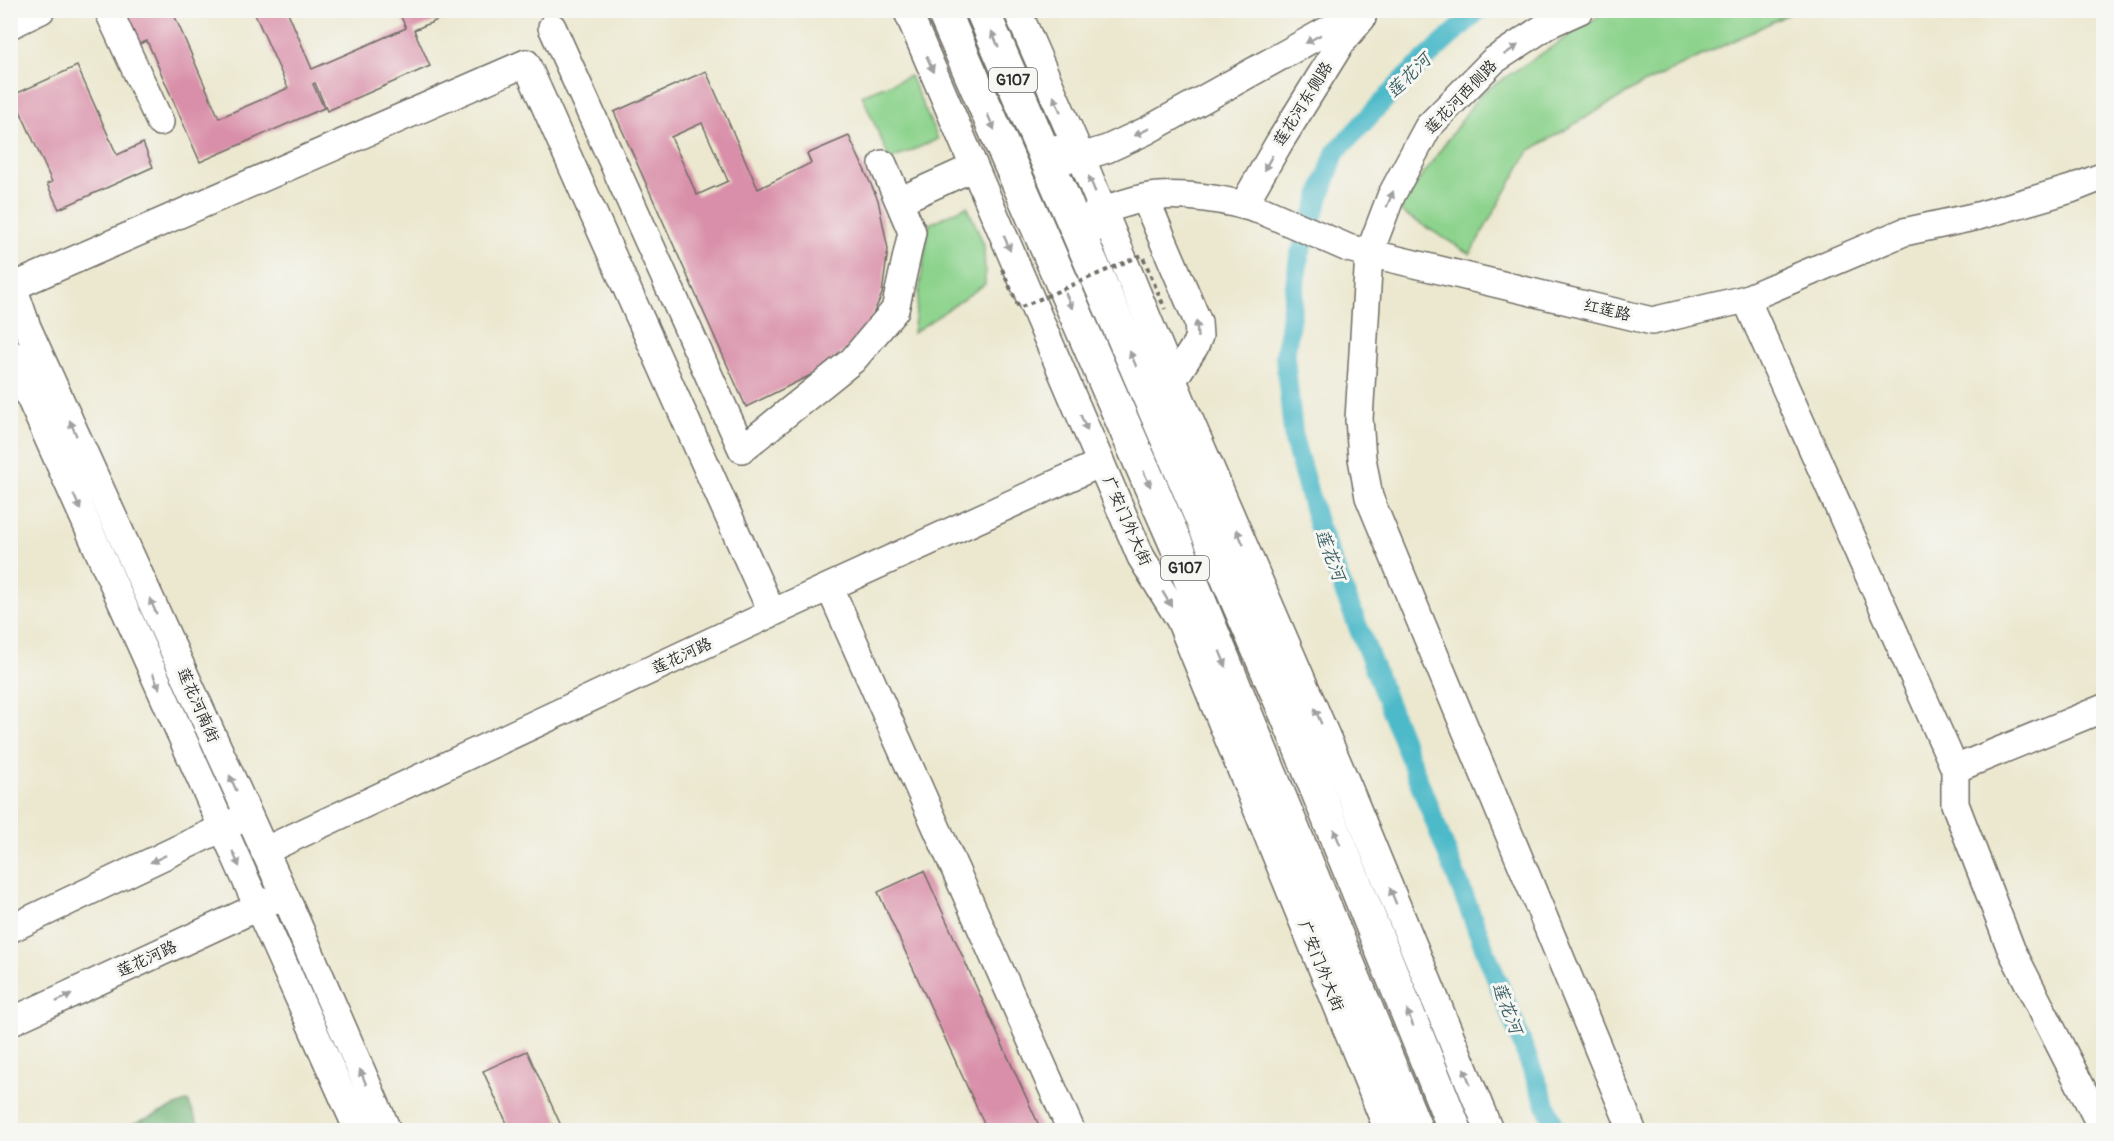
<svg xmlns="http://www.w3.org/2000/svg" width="2114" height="1141" viewBox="0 0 2114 1141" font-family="Pangolin,'LXGW WenKai TC',sans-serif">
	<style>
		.green { fill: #8dd38d; stroke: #5c7f5c; stroke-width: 1.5 }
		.forest { fill: #72b578; stroke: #4e7052; stroke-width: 1.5 }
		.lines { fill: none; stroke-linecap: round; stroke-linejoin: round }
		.canal { stroke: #4ebac9; stroke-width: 20 }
		.building { fill: #d98fa9; fill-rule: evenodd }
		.minor-casing { stroke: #6f6d65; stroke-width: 30 }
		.highway-casing { stroke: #6f6d65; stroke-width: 36 }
		.minor { stroke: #fff; stroke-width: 27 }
		.highway { stroke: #fff; stroke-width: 33 }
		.minor-bridge-casing { stroke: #6f6d65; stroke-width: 30; stroke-linecap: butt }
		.path-bridge { stroke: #6f6d65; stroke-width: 4; stroke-dasharray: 4.5 4.5; stroke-linecap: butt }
		.minor-bridge { stroke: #fff; stroke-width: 27 }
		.oneway { fill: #a0a0a0 }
		.labels { text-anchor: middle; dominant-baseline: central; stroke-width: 6; stroke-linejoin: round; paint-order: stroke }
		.shield { fill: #f6f6f2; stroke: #686867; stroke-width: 1.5 }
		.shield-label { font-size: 15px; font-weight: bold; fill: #2b2b2b }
		.street-label { font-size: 16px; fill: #2b2b2b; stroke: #f6f6f2 }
		.water-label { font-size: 18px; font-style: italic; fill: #375d62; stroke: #f6f6f2 }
	</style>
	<rect width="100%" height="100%" fill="#f6f6f2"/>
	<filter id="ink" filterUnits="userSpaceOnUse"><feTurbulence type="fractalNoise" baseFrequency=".0167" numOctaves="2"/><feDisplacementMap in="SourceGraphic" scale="12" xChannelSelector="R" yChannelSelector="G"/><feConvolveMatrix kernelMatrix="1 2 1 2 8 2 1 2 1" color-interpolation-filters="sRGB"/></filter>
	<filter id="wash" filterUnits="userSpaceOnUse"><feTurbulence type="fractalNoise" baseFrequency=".008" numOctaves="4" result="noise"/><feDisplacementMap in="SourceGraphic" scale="24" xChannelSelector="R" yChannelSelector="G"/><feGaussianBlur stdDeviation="1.35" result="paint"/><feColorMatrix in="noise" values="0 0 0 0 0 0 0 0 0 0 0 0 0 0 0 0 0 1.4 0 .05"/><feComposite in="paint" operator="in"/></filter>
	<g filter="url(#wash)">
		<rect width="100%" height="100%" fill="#ece8d0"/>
		<!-- green -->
		<path class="green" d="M1611 10 1795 11 1639 86 1529 151 1470 254 1398 210 1480 94 1599 16Z
			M910 76 938 139 890 160 862 95Z
			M967 206 984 245 985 284 913 333 929 224Z"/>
		<!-- forest -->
		<path class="forest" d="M188 1101 201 1130H119Z"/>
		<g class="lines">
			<!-- canal -->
			<path class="canal" d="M1479 10 1405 78 1335 153 1299 257 1285 357 1294 441 1318 525 1556 1130"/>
		</g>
		<g id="blocks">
			<!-- building -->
			<path class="building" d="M121 10H172L219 118 288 88 253 10H287L312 69 406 28 398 10H445L447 16 414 30 430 66 327 111 315 83 313 84 324 108 200 162 147 41 136 45Z
				M77 66 117 155 143 143 153 167 59 209 47 184 52 182 13 95Z
				M706 71 758 189 811 163 807 154 849 136 878 200 888 249 882 294 865 333 825 368 746 407 614 112ZM702 123 728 181 697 195 671 137Z
				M924 871 1041 1130H987L878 892Z
				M527 1051 563 1130H510L483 1071Z"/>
		</g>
	</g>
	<g filter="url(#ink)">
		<use href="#blocks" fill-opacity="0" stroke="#6f6d65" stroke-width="1.5"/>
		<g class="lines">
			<defs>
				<path id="minor" d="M108 10 160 122
					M907 10 1141 557 1180 620 1388 1130
					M1017 10 1081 157 1184 407 1348 787 1489 1130
					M1580 10 1549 24 1493 61 1428 127 1391 196 1369 254 1359 419 1362 458 1369 497 1632 1130
					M10 25 41 10
					M552 27 742 449 853 360 895 310 912 232 883 164
					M1081 157 1107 149 1146 131 1364 10
					M1145 198 1198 322 1199 336 1195 346 1173 380 1160 386
					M899 201 974 167
					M1244 204 1279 143 1341 43 1362 18
					M1103 210C1117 206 1130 201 1144 198 1176 191 1232 200 1262 211
					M1352 249 1652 321 1746 299 1904 232 1978 216 2071 189 2104 176
					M10 278 27 327 291 909 387 1130
					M10 288 526 63 772 613
					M1746 299 1955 769V804L2011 949 2103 1130
					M10 353 358 1130
					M830 588 1071 1130
					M1955 769 2104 708
					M264 851 772 613 1101 463
					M10 929 239 820
					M10 1022 273 900"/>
				<path id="highway" d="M943 10 1176 544 1416 1130
					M982 10 1288 718 1455 1130
					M1043 150 1081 157
					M1082 240 1093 219 1103 210"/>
			</defs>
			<!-- minor casing -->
			<use href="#minor" class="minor-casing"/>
			<!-- highway casing -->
			<use href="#highway" class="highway-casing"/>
			<!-- minor -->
			<use href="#minor" class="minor"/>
			<!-- highway -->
			<use href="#highway" class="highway"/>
			<defs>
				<path id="minor-bridge" d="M1263 211 1348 248"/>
			</defs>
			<!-- minor-bridge casing -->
			<use href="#minor-bridge" class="minor-bridge-casing"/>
			<!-- path-bridge -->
			<path class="path-bridge" d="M1002 269 1019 308 1142 255 1165 309"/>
			<!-- minor-bridge -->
			<use href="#minor-bridge" class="minor-bridge"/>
		</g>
		<!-- one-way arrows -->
		<defs><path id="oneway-solid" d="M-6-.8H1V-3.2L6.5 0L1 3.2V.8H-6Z" transform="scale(1.5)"/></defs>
		<g class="oneway">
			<use href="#oneway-solid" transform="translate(995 39) rotate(-114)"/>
			<use href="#oneway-solid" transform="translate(1313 39) rotate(151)"/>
			<use href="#oneway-solid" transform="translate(1511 50) rotate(-34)"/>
			<use href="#oneway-solid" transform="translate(930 64) rotate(67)"/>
			<use href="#oneway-solid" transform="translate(1057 104) rotate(-114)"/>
			<use href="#oneway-solid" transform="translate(991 122) rotate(66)"/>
			<use href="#oneway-solid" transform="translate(1142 132) rotate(154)"/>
			<use href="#oneway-solid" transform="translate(1268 163) rotate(120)"/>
			<use href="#oneway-solid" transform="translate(1092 184) rotate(-113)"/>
			<use href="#oneway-solid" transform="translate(1390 199) rotate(-67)"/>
			<use href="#oneway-solid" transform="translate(1007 243) rotate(67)"/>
			<use href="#oneway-solid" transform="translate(1069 301) rotate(66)"/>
			<use href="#oneway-solid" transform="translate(1197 329) rotate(-93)"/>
			<use href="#oneway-solid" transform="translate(1133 359) rotate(-113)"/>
			<use href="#oneway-solid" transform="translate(1084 423) rotate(67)"/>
			<use href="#oneway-solid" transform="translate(73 428) rotate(-114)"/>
			<use href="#oneway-solid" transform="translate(1147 479) rotate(66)"/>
			<use href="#oneway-solid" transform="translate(77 502) rotate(66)"/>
			<use href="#oneway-solid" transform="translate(1240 537) rotate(-114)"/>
			<use href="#oneway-solid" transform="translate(1167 599) rotate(59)"/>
			<use href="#oneway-solid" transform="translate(153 606) rotate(-114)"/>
			<use href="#oneway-solid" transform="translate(1223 659) rotate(68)"/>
			<use href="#oneway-solid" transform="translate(156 681) rotate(66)"/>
			<use href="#oneway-solid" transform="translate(1318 716) rotate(-113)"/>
			<use href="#oneway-solid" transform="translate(233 783) rotate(-114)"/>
			<use href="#oneway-solid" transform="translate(1337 837) rotate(-112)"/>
			<use href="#oneway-solid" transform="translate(158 859) rotate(155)"/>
			<use href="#oneway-solid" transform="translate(236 859) rotate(66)"/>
			<use href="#oneway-solid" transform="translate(1393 896) rotate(-112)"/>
			<use href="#oneway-solid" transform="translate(64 998) rotate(-25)"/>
			<use href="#oneway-solid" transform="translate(1410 1018) rotate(-112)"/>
			<use href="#oneway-solid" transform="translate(1467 1076) rotate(-112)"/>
			<use href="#oneway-solid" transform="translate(363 1077) rotate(-113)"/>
		</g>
	</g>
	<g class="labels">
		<!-- shield labels -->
		<g class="shield">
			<rect x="989" y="68" width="48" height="24" rx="4.5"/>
			<rect x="1161" y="556" width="48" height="24" rx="4.5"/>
		</g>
		<g class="shield-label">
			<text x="1013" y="80">G107</text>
			<text x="1185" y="568">G107</text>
		</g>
		<!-- street labels -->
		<g class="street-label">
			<text transform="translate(1461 97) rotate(-46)">莲花河西侧路</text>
			<text transform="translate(1303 104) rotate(-58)">莲花河东侧路</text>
			<text transform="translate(1607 310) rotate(13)">红莲路</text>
			<text transform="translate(1127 521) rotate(66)">广安门外大街</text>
			<text transform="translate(682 656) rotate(-25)">莲花河路</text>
			<text transform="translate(198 705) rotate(66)">莲花河南街</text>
			<text transform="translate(147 959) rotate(-25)">莲花河路</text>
			<text transform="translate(1321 966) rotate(68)">广安门外大街</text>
		</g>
		<!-- water labels -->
		<g class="water-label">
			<text transform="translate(1409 76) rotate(-45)">莲花河</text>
			<text transform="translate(1330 555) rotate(69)">莲花河</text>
			<text transform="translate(1507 1008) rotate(69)">莲花河</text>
		</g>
	</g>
	<!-- margin -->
	<rect width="2114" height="1141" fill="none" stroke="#f6f6f2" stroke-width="36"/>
</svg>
